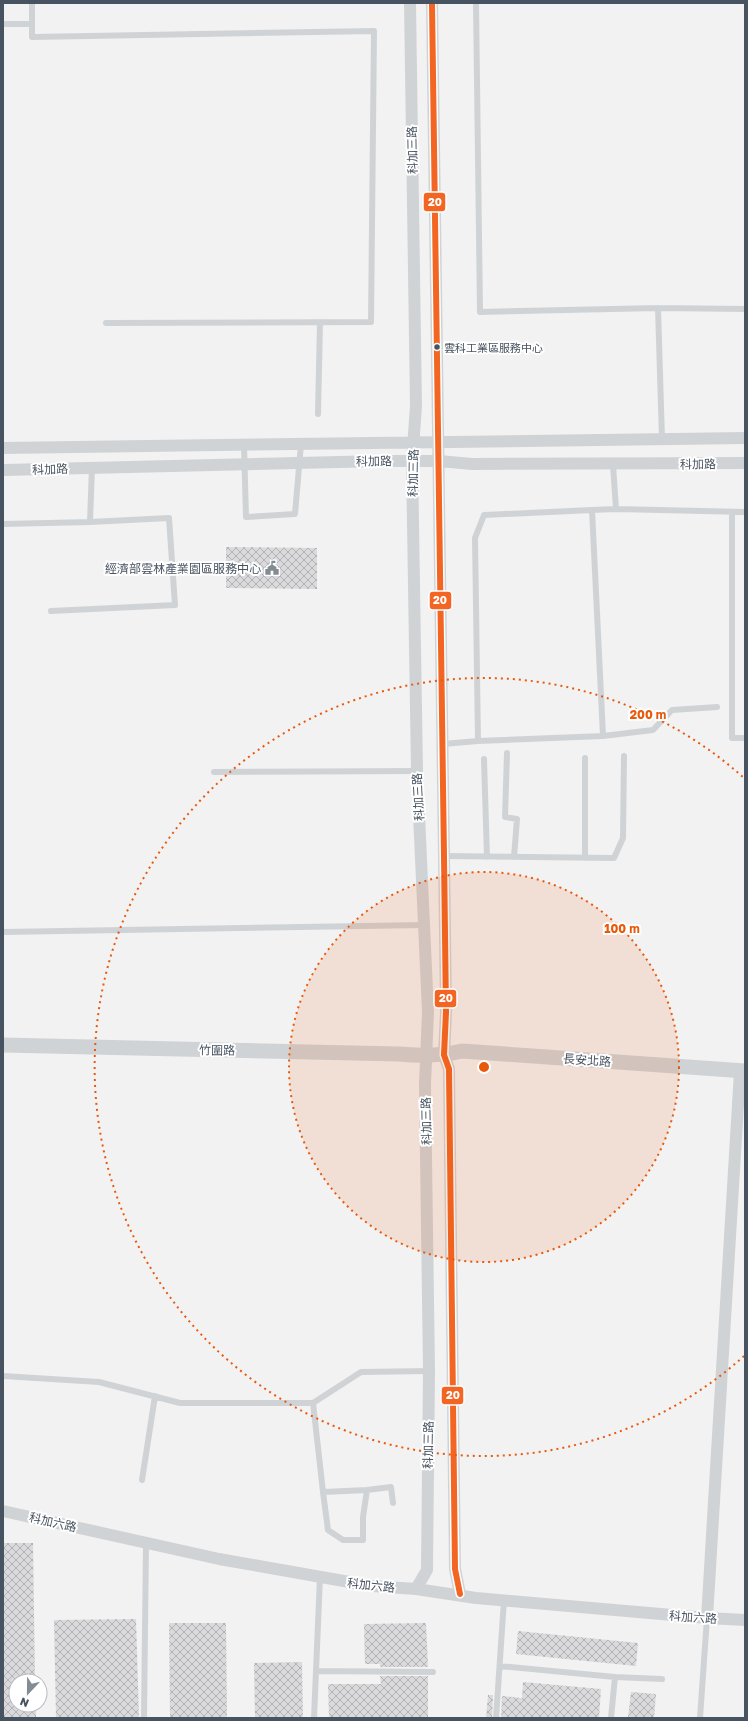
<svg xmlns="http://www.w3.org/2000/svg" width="748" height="1721" viewBox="0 0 748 1721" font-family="'Golos Text','Noto Sans TC',sans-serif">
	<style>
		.building { fill: url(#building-cross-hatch) }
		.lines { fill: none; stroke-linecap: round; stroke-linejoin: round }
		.service { stroke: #d0d3d6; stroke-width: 6 }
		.minor { stroke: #d0d3d6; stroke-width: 12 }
		.tertiary { stroke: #d0d3d6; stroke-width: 15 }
		.bus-1-casing { stroke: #fff; stroke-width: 9 }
		.bus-1 { stroke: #f26522; stroke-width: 6 }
		.ring { fill: none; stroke: #e8590c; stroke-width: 2; stroke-dasharray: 2 4 }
		.bus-dot { fill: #475360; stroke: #fff; stroke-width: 1.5 }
		.labels { text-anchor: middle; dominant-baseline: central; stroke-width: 4; stroke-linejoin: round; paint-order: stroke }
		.bus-label { font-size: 11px; fill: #475360; stroke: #fff; text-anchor: start }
		.street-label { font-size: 12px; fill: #475360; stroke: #fff }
		.poi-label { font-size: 12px; fill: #475360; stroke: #fff; text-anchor: end }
		.centre { fill: #e8590c; stroke: #fff; stroke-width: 2 }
		.ring-label { font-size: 12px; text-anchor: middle; font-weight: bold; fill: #e8590c; stroke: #fff; stroke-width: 4; stroke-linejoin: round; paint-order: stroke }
		.line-badge { stroke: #fff; stroke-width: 1.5 }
		.badge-label { font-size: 11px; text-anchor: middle; font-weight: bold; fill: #fff }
	</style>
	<defs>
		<pattern id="building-cross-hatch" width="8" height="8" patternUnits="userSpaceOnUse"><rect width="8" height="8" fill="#dadadc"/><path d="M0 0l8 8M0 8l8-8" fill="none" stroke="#b3b3b6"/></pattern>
	</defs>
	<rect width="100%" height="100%" fill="#f3f2f2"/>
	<!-- building -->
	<path class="building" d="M226 547 317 548V589L226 588Z
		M3 1543H33L35 1681H16V1705H36V1718H3Z
		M136 1619 139 1718H56L54 1620Z
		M169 1623H226L227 1718H170Z
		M426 1623 428 1667H380V1664H365L364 1624Z
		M518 1631 638 1643 636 1666 516 1654Z
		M302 1662 303 1718H255L254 1663Z
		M380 1676H428V1718H329L328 1684H381Z
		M523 1682 601 1689 599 1718H501L502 1696 522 1698Z
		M631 1692 656 1694 654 1718H628Z
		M488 1695H493L492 1718H486Z"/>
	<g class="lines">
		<!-- service -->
		<path class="service" d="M32 3V37L374 31 371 322 106 323
			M476 3 480 312 658 308 745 309
			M3 24H32
			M658 308 662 439
			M318 414 320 322
			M244 445 246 517 295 514 301 444
			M613 465 616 509 745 512
			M592 510 616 509
			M732 512V738H745
			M3 524 90 522
			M51 611 175 605 169 518 90 522 92 467
			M478 741 603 736
			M443 744 478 741 475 538 484 515 592 510 603 736 653 730 672 710 717 707
			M507 753 505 817 517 819 514 857
			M585 758V858
			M484 759 487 857
			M214 772 417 771
			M444 856 614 858 623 838 624 756
			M3 932 424 925
			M3 1376 99 1382 180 1403H313L361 1372 429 1371
			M313 1403 323 1492 328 1530 343 1540H363V1517L367 1490
			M142 1480 155 1396
			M323 1492 367 1490 391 1487 393 1503
			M500 1666 615 1677 662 1679
			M316 1671 433 1672
			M144 1718 146 1543
			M314 1718 320 1577
			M496 1718 504 1600
			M611 1718 615 1677
			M700 1718 707 1618"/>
		<!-- minor -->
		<path class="minor" d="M410 3 416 406 412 461 417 771 428 1012 425 1084 429 1371 427 1570 416 1589
			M432 3 444 856 446 1012 444 1055 449 1069 455 1569 460 1594
			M3 448 745 438
			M3 470 382 461H439L472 464 745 463
			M3 1511 219 1559 372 1586 416 1589 476 1598 707 1618 745 1620
			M707 1618 740 1071"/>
		<!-- tertiary -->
		<path class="tertiary" d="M3 1045 399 1054C421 1056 441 1056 462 1051L745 1071"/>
		<defs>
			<path id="bus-1" d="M432 3 444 856 446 1012 444 1055 449 1069 455 1569 460 1594"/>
		</defs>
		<!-- bus-1 casing -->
		<use href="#bus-1" class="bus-1-casing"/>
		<!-- bus-1 -->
		<use href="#bus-1" class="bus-1"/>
	</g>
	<!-- distance rings -->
	<circle cx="484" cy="1067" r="195" fill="#e8590c" fill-opacity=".12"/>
	<g class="ring">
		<circle cx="484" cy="1067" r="195"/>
		<path d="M744 1356A389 389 0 1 1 744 778"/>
	</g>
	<!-- icons -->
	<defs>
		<symbol id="civic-bare" viewBox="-9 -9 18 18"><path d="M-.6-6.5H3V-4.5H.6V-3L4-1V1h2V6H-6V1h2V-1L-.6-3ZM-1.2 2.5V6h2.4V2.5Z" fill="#838b93" stroke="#fff" stroke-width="2.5" paint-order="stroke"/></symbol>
	</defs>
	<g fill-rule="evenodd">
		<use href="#civic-bare" x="262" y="558" width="20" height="20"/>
	</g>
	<!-- markers -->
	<circle class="bus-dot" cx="437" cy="347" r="3.5"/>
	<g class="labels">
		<!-- bus labels -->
		<g class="bus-label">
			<text x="444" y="347">雲科工業區服務中心</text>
		</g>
		<!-- street labels -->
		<g class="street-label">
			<text transform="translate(412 150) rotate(-91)">科加三路</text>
			<text transform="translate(374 461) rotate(-1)">科加路</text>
			<text transform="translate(698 464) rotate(-1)">科加路</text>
			<text transform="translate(50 469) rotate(-2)">科加路</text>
			<text transform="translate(413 473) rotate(-89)">科加三路</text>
			<text transform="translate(418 797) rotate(-93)">科加三路</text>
			<text transform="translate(217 1050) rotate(1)">竹圍路</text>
			<text transform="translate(587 1060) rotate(4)">長安北路</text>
			<text transform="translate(426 1121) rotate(-91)">科加三路</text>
			<text transform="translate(428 1445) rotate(-89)">科加三路</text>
			<text transform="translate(53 1522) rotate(13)">科加六路</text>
			<text transform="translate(371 1585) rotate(6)">科加六路</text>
			<text transform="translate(693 1617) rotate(4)">科加六路</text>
		</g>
		<!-- poi labels -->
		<g class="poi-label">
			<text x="261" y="568">經濟部雲林產業園區服務中心</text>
		</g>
	</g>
	<circle cx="484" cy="1067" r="6" class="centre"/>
	<g class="ring-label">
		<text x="648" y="719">200 m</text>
		<text x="622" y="933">100 m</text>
	</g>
	<g class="line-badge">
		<rect x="423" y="192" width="23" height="20" rx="4" fill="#f26522"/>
		<rect x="429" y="591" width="23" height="19" rx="4" fill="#f26522"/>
		<rect x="434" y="989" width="23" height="19" rx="4" fill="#f26522"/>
		<rect x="441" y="1386" width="23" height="19" rx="4" fill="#f26522"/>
	</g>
	<g class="badge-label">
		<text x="435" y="206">20</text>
		<text x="440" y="604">20</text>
		<text x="446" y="1002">20</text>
		<text x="453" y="1399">20</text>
	</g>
	<!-- border -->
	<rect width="748" height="1721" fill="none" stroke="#475360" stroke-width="8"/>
	<!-- north arrow -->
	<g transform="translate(28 1693) rotate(202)"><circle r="19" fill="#ffffff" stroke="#b5babf"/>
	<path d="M0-3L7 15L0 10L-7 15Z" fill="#838b93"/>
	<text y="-6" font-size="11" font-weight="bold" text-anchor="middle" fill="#475360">N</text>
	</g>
</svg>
